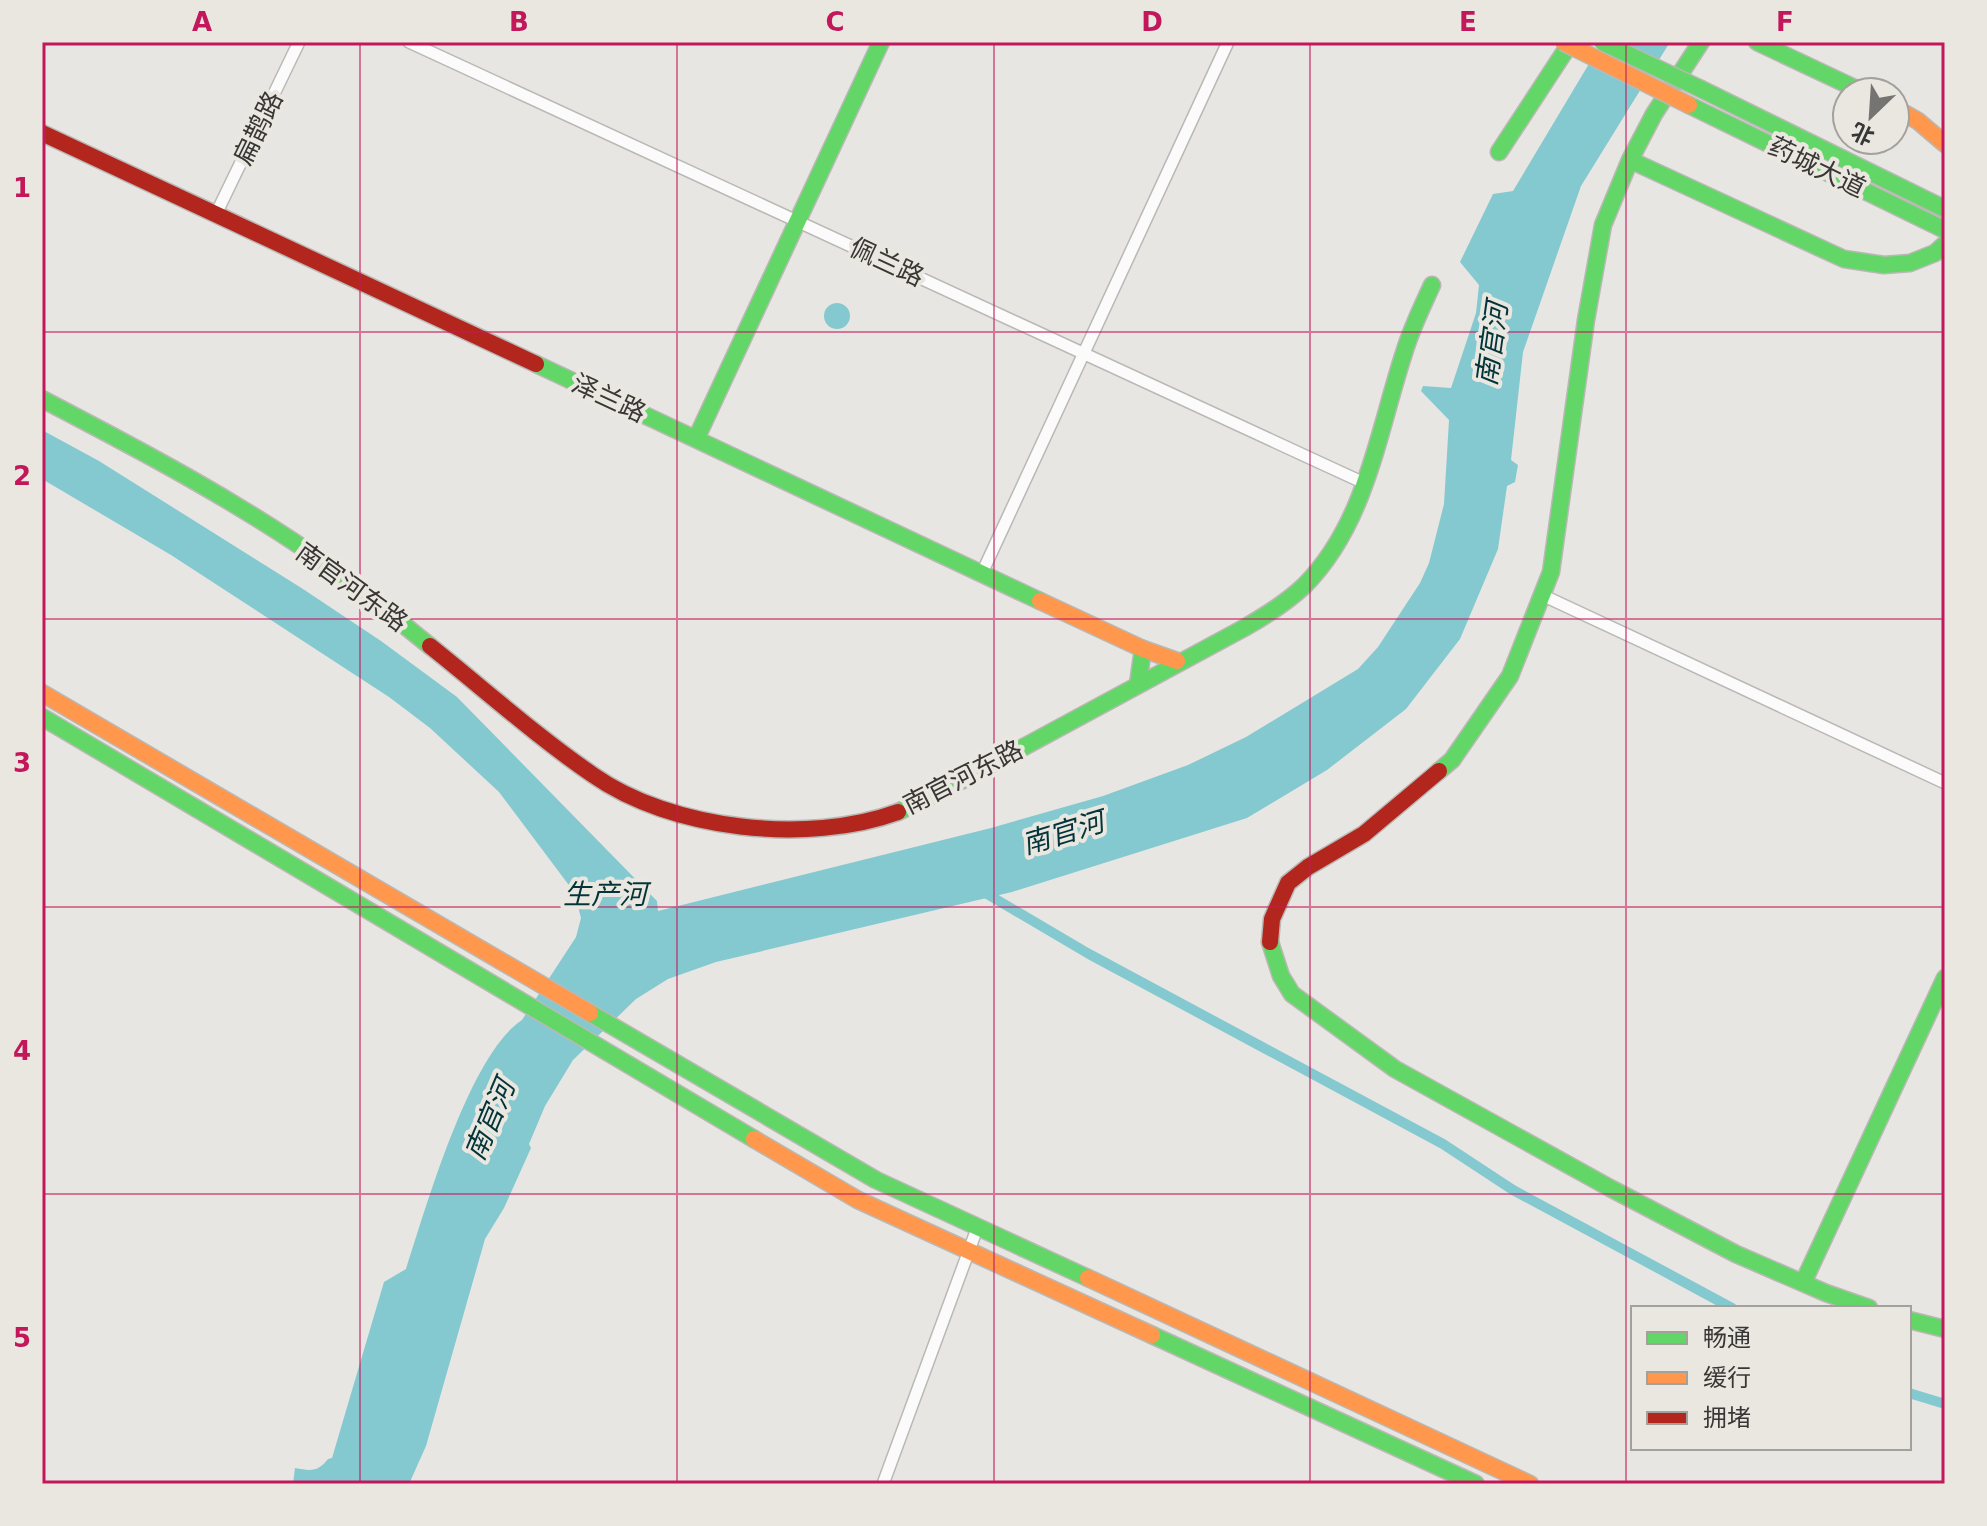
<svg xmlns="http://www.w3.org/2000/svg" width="1987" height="1526" viewBox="0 0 1987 1526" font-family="'DejaVu Sans','Noto Sans SC',sans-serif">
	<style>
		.water { fill: #84c9d0 }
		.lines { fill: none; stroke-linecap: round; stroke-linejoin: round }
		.canal { stroke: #84c9d0; stroke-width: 10 }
		.street-casing { stroke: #bab8b5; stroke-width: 14 }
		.fast-casing { stroke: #bab8b5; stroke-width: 19 }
		.slow-casing { stroke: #bab8b5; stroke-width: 19 }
		.jam-casing { stroke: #bab8b5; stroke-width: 19 }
		.street { stroke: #fcfbfb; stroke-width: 11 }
		.fast { stroke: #63d668; stroke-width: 16 }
		.slow { stroke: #ff974d; stroke-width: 16 }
		.jam { stroke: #b3261e; stroke-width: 16 }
		.fast-bridge-casing { stroke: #bab8b5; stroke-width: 19; stroke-linecap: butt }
		.slow-bridge-casing { stroke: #bab8b5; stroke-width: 19; stroke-linecap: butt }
		.fast-bridge { stroke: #63d668; stroke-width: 16 }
		.slow-bridge { stroke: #ff974d; stroke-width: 16 }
		.grid { fill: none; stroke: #c2185b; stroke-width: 2; stroke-opacity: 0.55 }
		.labels { text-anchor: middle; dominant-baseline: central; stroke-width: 8; stroke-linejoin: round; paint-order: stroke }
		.street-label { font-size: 26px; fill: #393735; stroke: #eae7e0 }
		.water-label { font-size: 28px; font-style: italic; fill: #023439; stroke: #eae7e0 }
		.neatline { fill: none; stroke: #c2185b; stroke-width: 3 }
		.grid-label { font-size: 26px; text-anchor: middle; font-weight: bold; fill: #c2185b }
	</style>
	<rect width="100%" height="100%" fill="#e8e6e2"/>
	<!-- water -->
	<path class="water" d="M1602 42H1670L1581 186 1523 352 1511 460 1518 465 1515 482 1507 486 1498 549 1460 639 1406 709 1327 770 1247 818 1012 892 716 962 668 979 636 999 573 1060 545 1106 529 1144 531 1148 504 1208 485 1239 426 1446 409 1484H293L295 1468C311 1471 318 1472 328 1459L332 1458 384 1282 406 1269C426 1208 469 1055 522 1020L576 937 581 918 574 892 499 792 430 728 389 697 171 555 42 479V430L99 461 303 589 381 641 457 697 657 901 658 911 991 828 1103 796 1188 765 1246 737 1358 669 1378 647 1420 583 1429 563 1444 504 1449 420 1421 391 1423 386 1451 388 1476 313 1479 285 1460 262 1493 194 1513 191Z
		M824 316a13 13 0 1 1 26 0a13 13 0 1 1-26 0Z"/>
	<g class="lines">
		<!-- canal -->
		<path class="canal" d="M982 891 1089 954 1443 1144 1513 1190 1732 1308
			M1909 1393 1945 1404"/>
		<defs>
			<path id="street" d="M409 42 1364 483
				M216 214 299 42
				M982 573 1228 42
				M1542 595 1945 783
				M883 1484 978 1226"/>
			<path id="fast" d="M1757 42 1863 92
				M1701 89 1945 209
				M1689 105 1945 230
				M1499 152 1571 42
				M1630 160 1844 259 1884 265 1910 263 1935 253 1945 244
				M536 364 1040 601
				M42 399C140 450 239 502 329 566 364 591 397 620 430 646
				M696 439 881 42
				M1138 684 1143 649
				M42 717 754 1139
				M1439 771 1452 760 1510 676 1551 572 1586 320 1603 225 1630 160 1654 114 1701 42
				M898 812 946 789 1244 628C1265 616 1286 603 1304 586 1366 524 1378 432 1404 353 1411 329 1422 307 1432 285
				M1270 942 1281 976 1292 994 1395 1069 1610 1188 1736 1254 1826 1293 1869 1308
				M590 1013 876 1180 1088 1278
				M1803 1283 1945 978
				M1909 1320 1945 1329
				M1152 1335 1476 1484"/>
			<path id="slow" d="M1895 108 1918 121 1945 144
				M1040 601 1143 649 1177 661
				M42 693 590 1013
				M754 1139 858 1200 1152 1335
				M1088 1278 1530 1484"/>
			<path id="jam" d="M42 133 536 364
				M430 646C484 689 536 736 593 775 671 830 808 845 898 812
				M1270 942 1272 919 1288 883 1308 867 1364 834 1439 771"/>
		</defs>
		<!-- street casing -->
		<use href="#street" class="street-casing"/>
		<!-- fast casing -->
		<use href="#fast" class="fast-casing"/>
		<!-- slow casing -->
		<use href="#slow" class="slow-casing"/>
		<!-- jam casing -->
		<use href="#jam" class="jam-casing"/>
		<!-- street -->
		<use href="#street" class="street"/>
		<!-- fast -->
		<use href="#fast" class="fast"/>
		<!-- slow -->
		<use href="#slow" class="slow"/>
		<!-- jam -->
		<use href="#jam" class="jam"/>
		<defs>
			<path id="fast-bridge" d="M1602 42 1701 89"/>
			<path id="slow-bridge" d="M1563 42 1689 105"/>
		</defs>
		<!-- fast-bridge casing -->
		<use href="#fast-bridge" class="fast-bridge-casing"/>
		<!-- slow-bridge casing -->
		<use href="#slow-bridge" class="slow-bridge-casing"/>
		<!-- fast-bridge -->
		<use href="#fast-bridge" class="fast-bridge"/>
		<!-- slow-bridge -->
		<use href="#slow-bridge" class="slow-bridge"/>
	</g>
	<!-- grid -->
	<path class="grid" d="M360 42V1484M677 42V1484M994 42V1484M1310 42V1484M1626 42V1484M42 332H1945M42 619H1945M42 907H1945M42 1194H1945"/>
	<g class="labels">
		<!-- street labels -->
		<g class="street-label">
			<text transform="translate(258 128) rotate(-64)">扁鹊路</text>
			<text transform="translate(1817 167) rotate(26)">药城大道</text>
			<text transform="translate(887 262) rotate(25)">佩兰路</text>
			<text transform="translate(609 398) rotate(25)">泽兰路</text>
			<text transform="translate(352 587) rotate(36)">南官河东路</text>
			<text transform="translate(963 777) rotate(-27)">南官河东路</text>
		</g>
		<!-- water labels -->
		<g class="water-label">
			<text transform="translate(1492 344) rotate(-82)">南官河</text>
			<text transform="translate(1063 833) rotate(-17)">南官河</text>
			<text x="605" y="894">生产河</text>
			<text transform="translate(490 1120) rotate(-67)">南官河</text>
		</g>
	</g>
	<!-- border -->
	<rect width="1987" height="1526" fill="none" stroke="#eae7e0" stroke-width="88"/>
	<!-- legend -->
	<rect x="1631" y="1306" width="280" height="144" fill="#eae7e0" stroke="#a3a19c" stroke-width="2"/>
	<rect x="1647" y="1332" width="40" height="12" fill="#63d668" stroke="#a3a19c" stroke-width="2"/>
	<text x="1703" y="1346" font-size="24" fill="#393735">畅通</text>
	<rect x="1647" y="1372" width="40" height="12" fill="#ff974d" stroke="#a3a19c" stroke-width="2"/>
	<text x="1703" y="1386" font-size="24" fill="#393735">缓行</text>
	<rect x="1647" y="1412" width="40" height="12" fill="#b3261e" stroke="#a3a19c" stroke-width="2"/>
	<text x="1703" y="1426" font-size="24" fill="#393735">拥堵</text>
	<!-- north arrow -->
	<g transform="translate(1871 116) rotate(205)"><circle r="38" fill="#eae7e0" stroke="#a3a19c" stroke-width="2"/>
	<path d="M0-6L14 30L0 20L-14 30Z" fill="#767472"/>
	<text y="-12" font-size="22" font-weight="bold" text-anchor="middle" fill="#393735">北</text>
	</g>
	<rect x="44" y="44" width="1899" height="1438" class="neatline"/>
	<g class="grid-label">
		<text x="202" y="31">A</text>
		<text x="519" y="31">B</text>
		<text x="835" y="31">C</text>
		<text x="1152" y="31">D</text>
		<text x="1468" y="31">E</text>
		<text x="1785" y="31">F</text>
		<text x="22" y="197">1</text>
		<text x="22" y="485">2</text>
		<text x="22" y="772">3</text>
		<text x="22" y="1060">4</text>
		<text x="22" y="1347">5</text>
	</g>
</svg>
